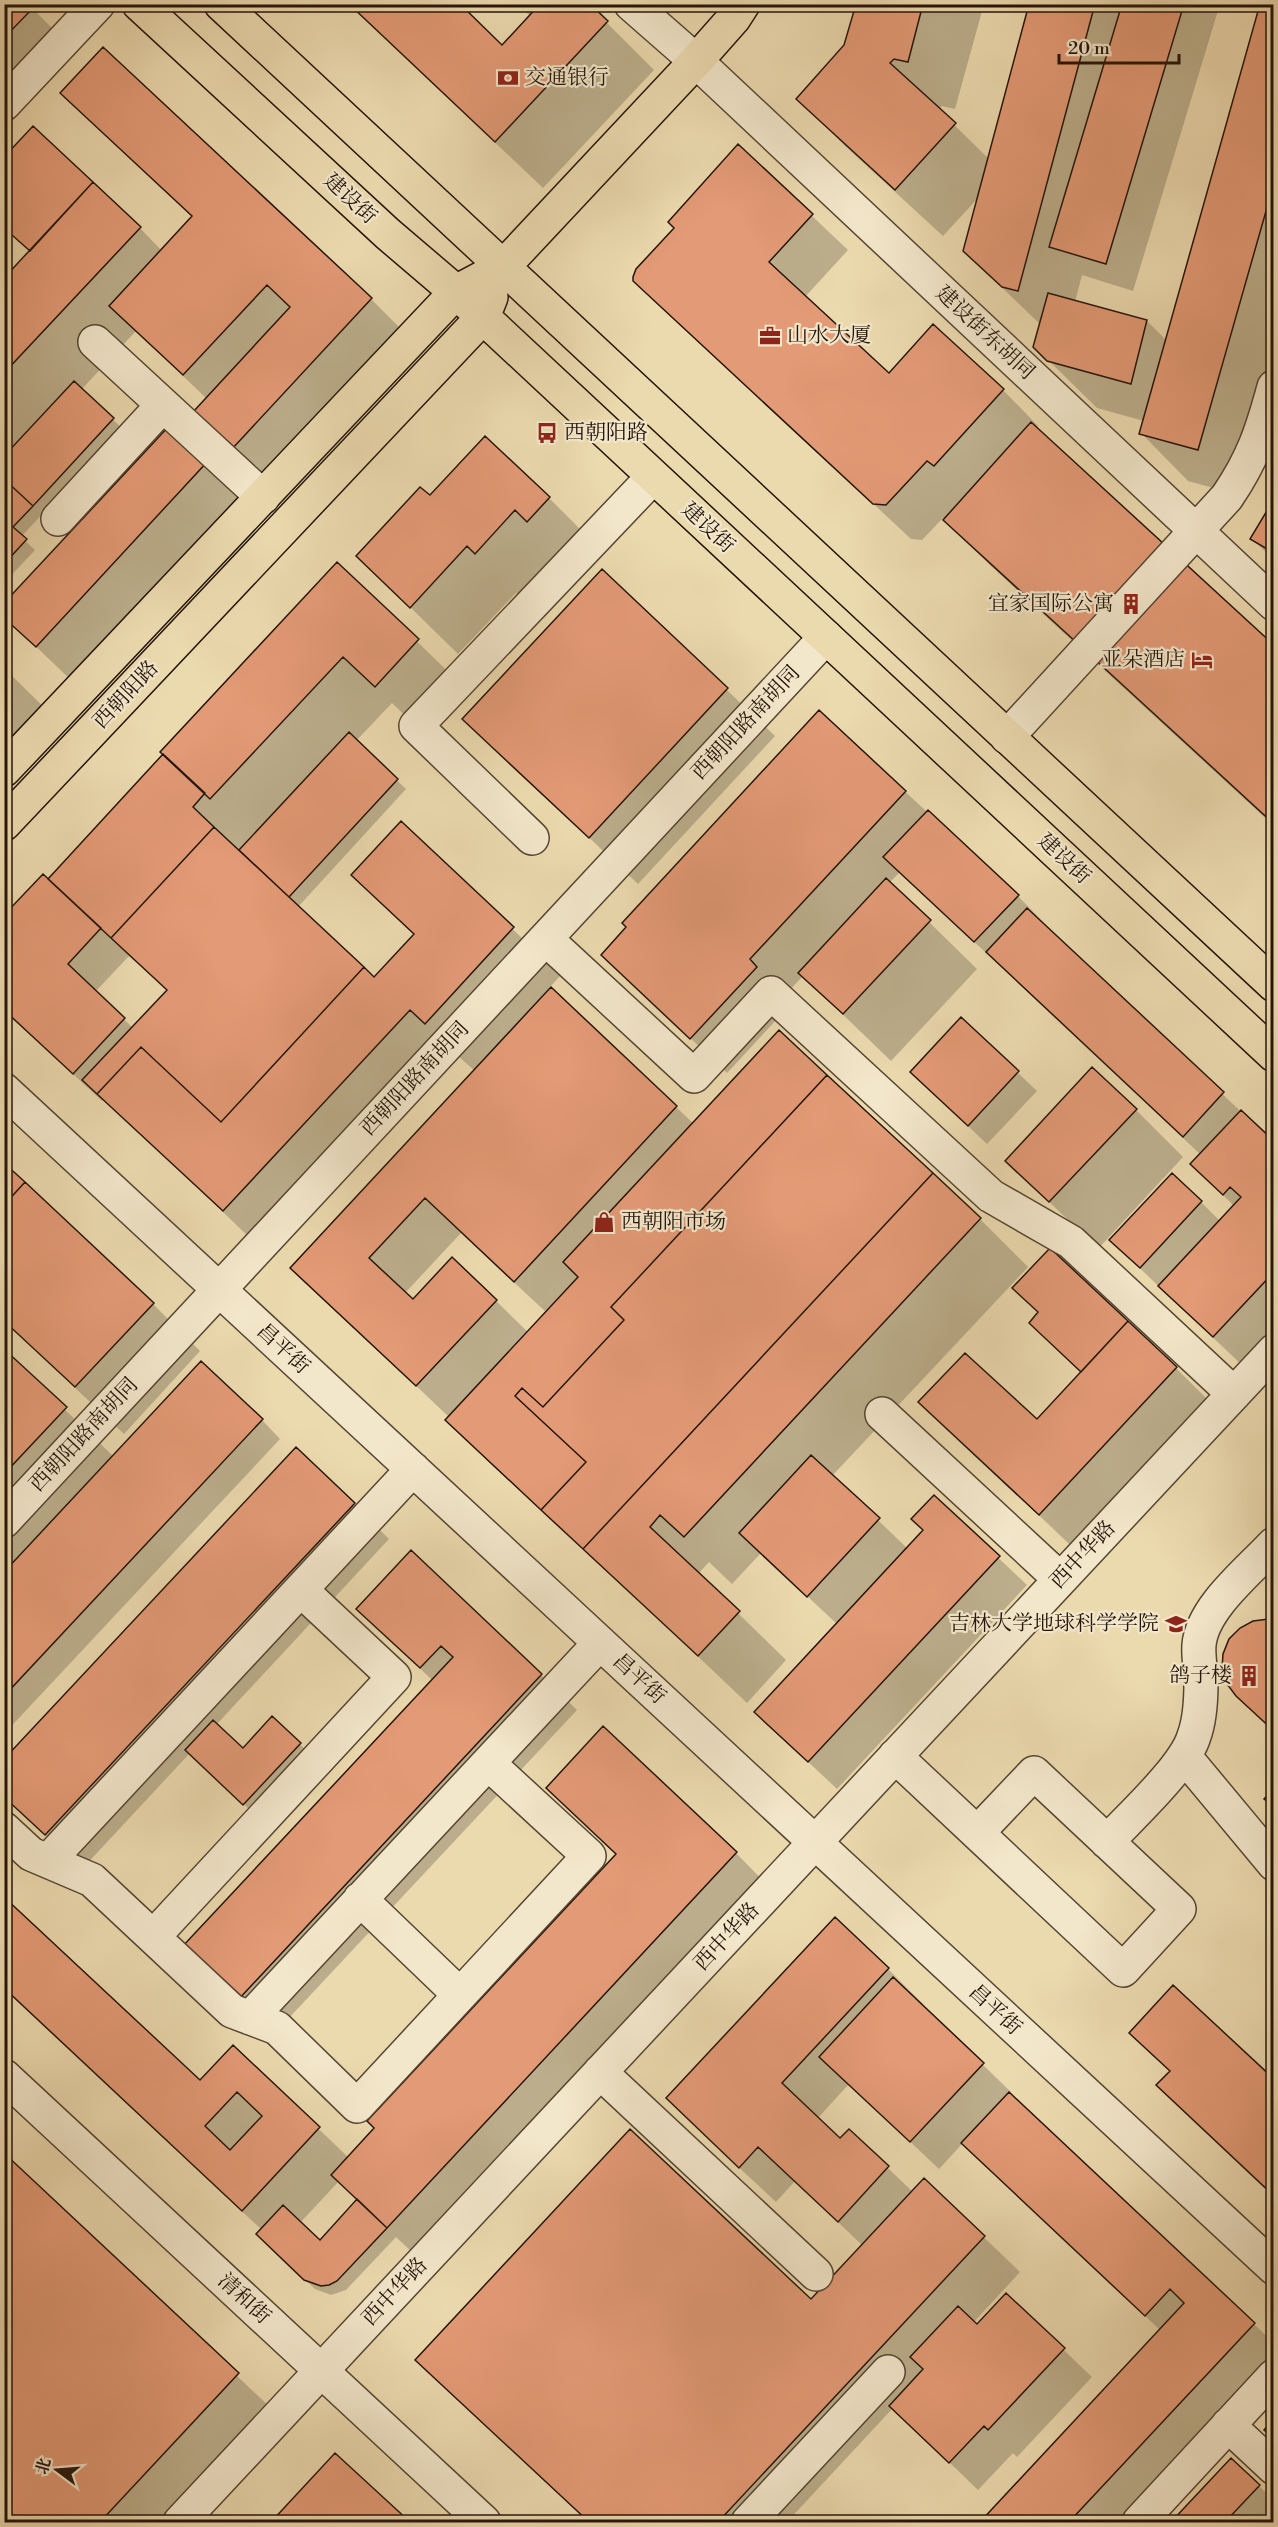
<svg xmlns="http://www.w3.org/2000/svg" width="1278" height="2527" viewBox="0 0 1278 2527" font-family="'Libre Bodoni','Noto Serif SC',serif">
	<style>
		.shadow { fill: #0003; fill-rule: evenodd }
		.building { fill: #e39a76; stroke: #24150b; stroke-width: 1.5; fill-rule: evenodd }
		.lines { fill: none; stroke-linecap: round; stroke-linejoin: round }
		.minor-casing { stroke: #564634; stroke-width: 36 }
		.major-casing { stroke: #24150b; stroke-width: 36 }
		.minor { stroke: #f3e7cb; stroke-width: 33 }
		.major { stroke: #ecdaaf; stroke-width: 33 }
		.labels { text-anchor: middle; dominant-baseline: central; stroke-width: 4.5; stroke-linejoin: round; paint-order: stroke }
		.poi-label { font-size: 21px; fill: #24150b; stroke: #f3e7cb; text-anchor: start }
		.street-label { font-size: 21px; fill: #24150b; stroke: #f3e7cb }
	</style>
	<rect width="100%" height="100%" fill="#ecdaaf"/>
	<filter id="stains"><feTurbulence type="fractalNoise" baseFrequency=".00333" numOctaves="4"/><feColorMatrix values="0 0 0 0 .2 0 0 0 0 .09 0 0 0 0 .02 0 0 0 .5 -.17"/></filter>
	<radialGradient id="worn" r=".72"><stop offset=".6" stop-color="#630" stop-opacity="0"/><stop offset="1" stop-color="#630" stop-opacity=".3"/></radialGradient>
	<!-- shadow -->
	<path class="shadow" d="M4 4H28L68 44 4 112Z
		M349 4H458L503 47 531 17 518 4H588L654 70 543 188Z
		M689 4H701L695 11Z
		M857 4H984L955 109 942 106 939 110 989 159 1031 4H1220L1133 291 1082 275 1075 302 1147 321 1167 341 1274 4V399L1246 497 1188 481 1141 433 1144 421 1097 408 1035 347 1041 325 964 251 979 197 943 236 845 146 798 98 846 46Z
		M62 93 371 299 419 347 281 496 195 412 207 399 136 331 81 390 122 428 21 537 35 550 5 582 4 279 140 228 162 251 193 218Z
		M738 146 848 250 805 297 889 375 1003 390 1038 426 1035 429 1274 647V826L992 567 943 518 922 540 911 539 635 281Z
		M170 427 243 498 73 682 4 616Z
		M430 498H549L597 546 523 600 516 593 458 654 358 556Z
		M1274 502V560L1252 539Z
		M337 564 465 688 423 733 392 703 356 741 406 789 298 907 374 979 414 935 353 875 401 823 561 975 549 988 694 1124 980 1219 1028 1267 832 1476 908 1549 924 1531 934 1497 1027 1585 837 1789 784 1739 837 1624 761 1553 732 1584 709 1562 698 1574 786 1660 747 1703 591 1555 495 1468 447 1420 450 1418 292 1268 475 1071 458 1056 271 1258 104 1098 102 1101 4 1010 48 881ZM129 956 169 990 133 1028 95 992ZM461 1233 547 1313 529 1333 496 1301H413L405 1293Z
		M602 571 775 736 638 884 464 719Z
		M4 668 58 721 4 778Z
		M819 712 1018 896 1065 945 1274 1143V1371L1262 1384 1130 1259 1201 1202 1220 1221 1234 1206 1192 1164 1201 1155 900 872 889 883 977 969 891 1061 803 976 784 996 792 1003 727 1073 603 955Z
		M961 1019 1037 1091 987 1144 931 1091Z
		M1136 1110 1183 1157 1098 1249 1007 1161Z
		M153 1304 200 1351 124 1434 4 1321Z
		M4 1351 114 1457 262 1420 280 1439 4 1734Z
		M1176 1368 1223 1415 1088 1562 920 1402 1037 1422 1082 1372Z
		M354 1504 389 1539 216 1725 243 1750 272 1718 309 1753 253 1813 190 1753 82 1869 23 1814Z
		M359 1609 541 1675 577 1710 274 2034 220 1983 433 1681Z
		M548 1788 736 1853 783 1901 435 2274 396 2237 346 2290 331 2295 315 2289 258 2234 262 2230 4 1989V1899L200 2083 233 2047 349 2158 617 1856ZM339 2181 358 2201 320 2242 300 2223Z
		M888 1969 923 2004 922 2006 1011 2092 1009 2094 1274 2343V2377L1138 2522H982L1161 2331 963 2143 939 2169 849 2084 817 2119 840 2140 849 2131 913 2192 924 2180 1020 2272 973 2323 977 2326 1006 2295 1092 2377 1017 2457 1013 2453 978 2490 893 2408 787 2522H588L417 2360 812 2301 863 2246 795 2181 776 2202 703 2134Z
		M4 2155 273 2410 168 2522H4Z
		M335 2455 407 2522H273Z
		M1231 2460 1274 2500V2509L1261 2522H1173Z"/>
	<!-- building -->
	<path class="building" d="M4 4H30L33 8 4 38Z
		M349 4H460L502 45 540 4H590L608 21 495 142Z
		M856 4H923L908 62 894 59 890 63 956 123 895 190 796 99 844 45Z
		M1029 4H1095L1018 291 1002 287 963 251Z
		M1122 4H1184L1106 264 1049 247Z
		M1260 4H1274V183L1198 450 1139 434Z
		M103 47 372 298 232 449 193 412 290 307 267 285 183 375 109 306 192 216 60 93Z
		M33 126 93 182 30 251 4 228V157Z
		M738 144 813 214 769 262 889 373 933 324 1004 389 934 466 927 461 886 505 873 504 633 281V277L636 269 674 228 668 222Z
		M93 182 141 227 4 373V278Z
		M1048 293 1147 320 1131 384 1047 361 1033 347Z
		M74 381 114 418 33 506 4 479V456Z
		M1031 422 1274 645V824L943 520Z
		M170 425 208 461 36 647 4 618V603Z
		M485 436 550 497 527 522 515 510 475 554 467 546 410 608 356 556 420 487 430 495Z
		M4 479 33 506 13 527 27 539 4 564Z
		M1274 499V553L1250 539Z
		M337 562 419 639 375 687 343 657 210 799 160 752Z
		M602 569 728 688 589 838 462 719Z
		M4 666 11 672 4 679Z
		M819 710 906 791 750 959 757 967 690 1039 601 955 626 927 622 923Z
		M349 732 398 779 289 897 239 850Z
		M163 754 205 793 193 807 214 827 111 938 48 879Z
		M928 810 1019 895 974 942 883 857Z
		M401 821 514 927 425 1024 410 1010 223 1211 97 1094 141 1047 221 1122 364 967 374 977 414 934 351 875Z
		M214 827 364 967 221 1122 141 1047 97 1094 82 1080 167 990 111 938Z
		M43 874 101 928 68 964 125 1018 73 1074 4 1010V915Z
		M886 878 931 920 843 1014 798 973Z
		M1027 908 1224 1092 1183 1137 986 952Z
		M551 987 677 1106 514 1282 425 1198 369 1258 413 1299 452 1257 497 1300 416 1386 290 1268Z
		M961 1017 1019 1071 968 1126 910 1072Z
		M779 1030 827 1075 611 1307 624 1320 543 1407 522 1388 515 1396 586 1462 541 1510 445 1420 578 1277 563 1262Z
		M1092 1067 1137 1109 1049 1202 1005 1161Z
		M827 1075 933 1173 583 1549 541 1510 586 1462 515 1396 522 1388 543 1407 624 1320 611 1307Z
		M1241 1110 1274 1141V1272L1213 1337 1158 1286 1241 1197 1230 1187 1223 1195 1190 1164Z
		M4 1163 25 1182 4 1205Z
		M933 1173 981 1218 684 1537 660 1515 650 1527 740 1611 698 1656 583 1549Z
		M1172 1173 1202 1201 1140 1268 1109 1240Z
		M25 1182 154 1303 75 1387 4 1321V1205Z
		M1050 1248 1128 1321 1081 1372 1029 1323 1038 1312 1012 1288Z
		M1128 1321 1177 1367 1039 1515 918 1402 965 1353 1037 1419Z
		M4 1349 67 1407 4 1474Z
		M201 1361 263 1419 4 1696V1572Z
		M296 1447 355 1503 45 1835 4 1797V1759Z
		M811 1455 880 1518 807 1597 739 1533Z
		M934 1495 1000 1556 808 1762 754 1712 923 1530 911 1519Z
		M411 1550 542 1674 238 2000 182 1947 453 1657 441 1646 420 1668 356 1609Z
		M1269 1619 1274 1620V1731L1236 1696 1227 1684 1222 1669 1223 1654 1229 1639 1240 1628 1253 1621Z
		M272 1716 301 1743 243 1805 185 1750 213 1720 243 1748Z
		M603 1726 737 1852 387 2228 331 2175 374 2128 367 2121 616 1854 546 1788Z
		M1274 1789V1807L1264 1799Z
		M4 1897 200 2080 233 2045 320 2127 242 2211 4 1988ZM237 2092 262 2116 230 2150 205 2126Z
		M835 1917 889 1968 782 2083 840 2138 849 2129 889 2166 838 2222 758 2147 739 2168 666 2098Z
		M893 1977 984 2063 910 2142 819 2057Z
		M1173 1985 1274 2079V2196L1156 2085 1170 2071 1129 2033Z
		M1009 2092 1255 2323 1069 2522H980L1184 2303 1170 2289 1145 2316 961 2143Z
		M630 2129 811 2299 924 2178 985 2236 718 2522H589L415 2360Z
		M4 2153 239 2373 100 2522H4Z
		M357 2199 387 2228 337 2281 329 2285 321 2286 304 2280 256 2234 283 2205 320 2240Z
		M1006 2293 1065 2348 988 2430 984 2426 949 2463 889 2406 923 2369 910 2357 958 2306 977 2324Z
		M1274 2419V2439L1264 2430Z
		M335 2453 410 2522H271Z
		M1231 2458 1260 2485 1225 2522H1171Z"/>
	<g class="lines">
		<defs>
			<path id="minor" d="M631 4 696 61 1274 604
				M4 104 98 4
				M95 342 263 497
				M58 519 163 405
				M1007 737 1227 497C1253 459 1262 431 1274 387
				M532 838 416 726 653 477
				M546 939 694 1076 771 993 991 1196 1071 1242 1234 1394
				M4 1090 1274 2268
				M882 1414 1060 1579
				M4 1521 826 637
				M895 1756 1123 1970 1179 1909 1034 1773 977 1833
				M1185 1757 1274 1864
				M4 1829 31 1854 92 1880 232 2011 277 2028 357 2106 589 1856 488 1763
				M1107 1842C1131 1816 1185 1767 1194 1736 1200 1720 1201 1699 1201 1682 1201 1670 1198 1657 1199 1645 1202 1608 1249 1571 1274 1544
				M48 1861 413 1469
				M360 1899 460 1995
				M153 1937 394 1677 301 1590
				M250 2018 600 1643
				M600 2072 816 2274
				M4 2076 484 2522
				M1228 2425 1274 2468
				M180 2522 1274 1351
				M748 2522 888 2372
				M1139 2522 1274 2376"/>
			<path id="major" d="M139 4 388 234 456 292 1274 1055
				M221 4 1274 985
				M4 770 456 292 503 267 696 61 734 18 743 4
				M4 824 483 317 491 297"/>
		</defs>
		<!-- minor casing -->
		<use href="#minor" class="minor-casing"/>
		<!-- major casing -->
		<use href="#major" class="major-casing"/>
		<!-- minor -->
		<use href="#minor" class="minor"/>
		<!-- major -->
		<use href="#major" class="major"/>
	</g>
	<!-- icons -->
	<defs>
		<symbol id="bank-bare" viewBox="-9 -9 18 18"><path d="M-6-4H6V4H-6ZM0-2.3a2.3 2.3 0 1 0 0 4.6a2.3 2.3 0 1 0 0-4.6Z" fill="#8f2418" stroke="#f3e7cb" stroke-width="2.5" paint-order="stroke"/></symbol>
		<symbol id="office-bare" viewBox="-9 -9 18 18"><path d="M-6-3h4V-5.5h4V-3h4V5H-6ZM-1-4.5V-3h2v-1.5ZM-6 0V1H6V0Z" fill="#8f2418" stroke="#f3e7cb" stroke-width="2.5" paint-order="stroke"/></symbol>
		<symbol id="bus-bare" viewBox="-9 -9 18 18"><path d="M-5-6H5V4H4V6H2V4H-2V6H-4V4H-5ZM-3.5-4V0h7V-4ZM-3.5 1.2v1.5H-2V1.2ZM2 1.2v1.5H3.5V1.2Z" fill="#8f2418" stroke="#f3e7cb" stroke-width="2.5" paint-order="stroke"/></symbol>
		<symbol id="building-bare" viewBox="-9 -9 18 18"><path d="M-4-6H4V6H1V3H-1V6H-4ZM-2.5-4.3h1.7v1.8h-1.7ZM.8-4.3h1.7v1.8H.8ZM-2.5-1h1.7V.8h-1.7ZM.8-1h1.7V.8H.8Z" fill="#8f2418" stroke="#f3e7cb" stroke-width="2.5" paint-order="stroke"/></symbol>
		<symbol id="hotel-bare" viewBox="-9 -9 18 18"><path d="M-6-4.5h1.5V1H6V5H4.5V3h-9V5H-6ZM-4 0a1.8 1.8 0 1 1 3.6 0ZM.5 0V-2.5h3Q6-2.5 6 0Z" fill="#8f2418" stroke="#f3e7cb" stroke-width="2.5" paint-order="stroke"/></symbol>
		<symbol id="shop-bare" viewBox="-9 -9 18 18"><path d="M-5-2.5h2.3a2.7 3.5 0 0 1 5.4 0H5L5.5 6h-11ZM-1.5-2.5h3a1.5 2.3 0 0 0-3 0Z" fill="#8f2418" stroke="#f3e7cb" stroke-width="2.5" paint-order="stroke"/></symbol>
		<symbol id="university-bare" viewBox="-9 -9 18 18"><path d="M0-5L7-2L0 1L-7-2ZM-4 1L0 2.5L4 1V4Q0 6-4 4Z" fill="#8f2418" stroke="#f3e7cb" stroke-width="2.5" paint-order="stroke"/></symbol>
	</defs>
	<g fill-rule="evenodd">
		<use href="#bank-bare" x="493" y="63" width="30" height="30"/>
		<use href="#office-bare" x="755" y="321" width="30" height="30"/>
		<use href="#bus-bare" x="532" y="418" width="30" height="30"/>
		<use href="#building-bare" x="1116" y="589" width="30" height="30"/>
		<use href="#hotel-bare" x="1187" y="645" width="30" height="30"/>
		<use href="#shop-bare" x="589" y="1207" width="30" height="30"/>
		<use href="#university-bare" x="1161" y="1609" width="30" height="30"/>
		<use href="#building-bare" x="1234" y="1661" width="30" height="30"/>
	</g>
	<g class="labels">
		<!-- poi labels -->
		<g class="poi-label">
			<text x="525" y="78">交通银行</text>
			<text x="787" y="336">山水大厦</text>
			<text x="564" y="433">西朝阳路</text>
			<text x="1114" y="604" text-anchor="end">宜家国际公寓</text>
			<text x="1185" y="660" text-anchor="end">亚朵酒店</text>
			<text x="621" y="1222">西朝阳市场</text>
			<text x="1159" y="1624" text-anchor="end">吉林大学地球科学学院</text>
			<text x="1232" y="1676" text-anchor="end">鸽子楼</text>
		</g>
		<!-- street labels -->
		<g class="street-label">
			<text transform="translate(350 199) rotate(43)">建设街</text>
			<text transform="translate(985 333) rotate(43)">建设街东胡同</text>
			<text transform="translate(708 528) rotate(43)">建设街</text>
			<text transform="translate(126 695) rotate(-47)">西朝阳路</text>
			<text transform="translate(746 723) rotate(-47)">西朝阳路南胡同</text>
			<text transform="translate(1064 859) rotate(43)">建设街</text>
			<text transform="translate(415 1079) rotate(-47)">西朝阳路南胡同</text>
			<text transform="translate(283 1349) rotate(43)">昌平街</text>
			<text transform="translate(84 1435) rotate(-47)">西朝阳路南胡同</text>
			<text transform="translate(1083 1555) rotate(-47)">西中华路</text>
			<text transform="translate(639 1679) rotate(43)">昌平街</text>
			<text transform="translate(727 1937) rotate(-47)">西中华路</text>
			<text transform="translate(995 2010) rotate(43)">昌平街</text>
			<text transform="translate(395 2292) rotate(-47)">西中华路</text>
			<text transform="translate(244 2299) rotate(43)">清和街</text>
		</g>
	</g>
	<!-- margin -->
	<rect width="1278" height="2527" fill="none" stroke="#ecdaaf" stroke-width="24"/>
	<rect x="6" y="6" width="1266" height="2515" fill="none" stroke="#24150b" stroke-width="3"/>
	<rect x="12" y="12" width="1254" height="2503" fill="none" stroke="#24150b" stroke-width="1.5"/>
	<!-- north arrow -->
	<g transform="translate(57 2470) rotate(286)" stroke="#f3e7cb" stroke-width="4.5" paint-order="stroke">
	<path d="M0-4.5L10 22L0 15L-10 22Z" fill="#24150b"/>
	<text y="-9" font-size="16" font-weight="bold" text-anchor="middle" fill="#24150b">北</text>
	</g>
	<!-- scale -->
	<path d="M1059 54v9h120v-9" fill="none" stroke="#24150b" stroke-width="3"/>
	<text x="1068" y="54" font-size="18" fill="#24150b" stroke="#f3e7cb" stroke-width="4.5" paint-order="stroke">20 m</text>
	<rect width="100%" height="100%" filter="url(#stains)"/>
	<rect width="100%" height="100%" fill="url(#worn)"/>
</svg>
